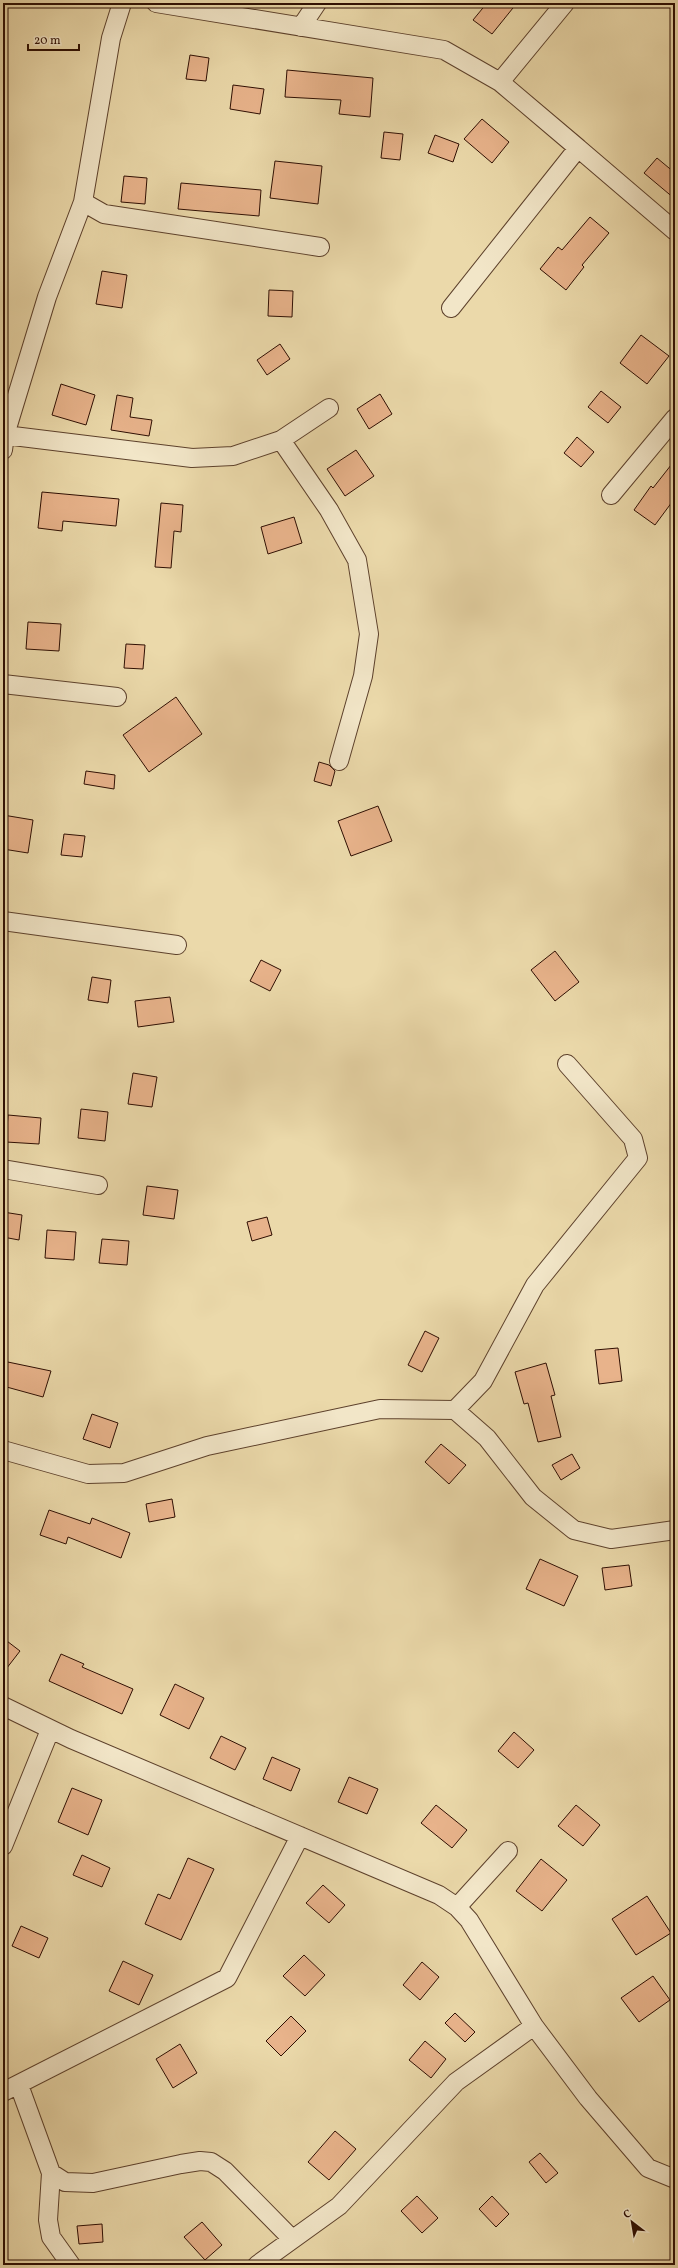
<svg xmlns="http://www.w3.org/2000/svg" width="678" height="2268" viewBox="0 0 678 2268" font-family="Vollkorn,serif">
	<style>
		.building { fill: #e8b38b; stroke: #2e0e02 }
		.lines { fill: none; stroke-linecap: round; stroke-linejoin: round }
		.minor-casing { stroke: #5d412c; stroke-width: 20 }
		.minor { stroke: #f2e6c8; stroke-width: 18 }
	</style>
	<rect width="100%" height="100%" fill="#ebd9aa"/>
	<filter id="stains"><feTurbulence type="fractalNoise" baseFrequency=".005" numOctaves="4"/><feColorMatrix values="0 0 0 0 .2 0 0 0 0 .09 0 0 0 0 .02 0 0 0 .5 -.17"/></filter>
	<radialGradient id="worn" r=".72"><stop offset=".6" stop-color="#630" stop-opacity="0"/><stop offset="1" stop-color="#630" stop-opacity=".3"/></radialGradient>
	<!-- building -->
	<path class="building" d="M487 3H517L492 34 473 20Z
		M190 55 209 58 206 81 186 79Z
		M287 70 373 78 370 117 339 114 341 100 285 97Z
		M233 85 264 89 260 114 230 109Z
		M482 119 509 142 492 163 464 139Z
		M384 132 403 134 400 160 381 158Z
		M435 135 459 144 453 162 428 153Z
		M657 158 675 173V199L644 173Z
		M275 161 322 166 318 204 270 198Z
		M124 176 147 178 145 204 121 202Z
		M181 183 261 190 259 216 178 209Z
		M590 217 609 233 582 265 584 267 566 290 540 269 558 247 562 250Z
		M102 271 127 275 122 308 96 304Z
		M269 290 293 291 292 317 268 316Z
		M641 335 669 356 647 384 620 363Z
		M280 344 290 359 267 375 257 360Z
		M61 384 95 395 86 425 52 415Z
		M601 391 621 407 608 423 588 407Z
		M380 394 392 414 369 429 357 409Z
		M117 395 133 398 130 417 152 420 149 436 111 430Z
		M577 437 594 452 581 467 564 453Z
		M356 450 374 476 345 496 327 469Z
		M675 460V498L655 525 634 510 651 486 653 488Z
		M42 492 119 499 116 526 63 521 62 531 38 528Z
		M161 503 183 505 181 532 174 531 171 568 155 567Z
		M294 517 302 543 268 554 261 527Z
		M28 622 61 624 59 651 26 649Z
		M126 644 145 645 143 669 124 668Z
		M176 697 202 734 149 772 123 735Z
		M319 762 329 765 335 771 331 786 314 781Z
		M86 771 115 775 114 789 84 784Z
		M378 806 392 841 351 856 338 821Z
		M3 815 33 820 28 853 3 849Z
		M64 834 85 836 82 857 61 855Z
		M555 951 579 982 555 1001 531 970Z
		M261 960 281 970 270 991 250 981Z
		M92 977 111 980 108 1003 88 1000Z
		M170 997 174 1022 138 1027 135 1001Z
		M133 1073 157 1077 152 1107 128 1104Z
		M81 1109 108 1112 105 1141 78 1138Z
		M8 1115 41 1118 39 1144 6 1142Z
		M147 1186 178 1190 174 1219 143 1215Z
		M3 1212 22 1215 19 1240 3 1237Z
		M267 1217 272 1235 252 1241 247 1222Z
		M47 1230 76 1232 74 1260 45 1258Z
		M102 1239 129 1241 127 1265 99 1263Z
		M425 1331 439 1338 422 1372 408 1365Z
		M618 1348 622 1381 599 1384 595 1350Z
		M3 1361 51 1371 43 1397 3 1386Z
		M546 1363 555 1395 551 1396 561 1437 538 1442 528 1403 524 1404 515 1372Z
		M92 1414 118 1423 110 1448 83 1439Z
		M441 1444 466 1465 449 1484 425 1462Z
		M572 1454 580 1468 561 1480 552 1465Z
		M172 1499 175 1517 149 1522 146 1504Z
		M49 1510 90 1524 92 1518 130 1533 121 1558 68 1537 66 1544 40 1535Z
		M540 1559 578 1576 564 1606 526 1589Z
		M629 1565 632 1586 605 1590 602 1568Z
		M3 1638 20 1651 3 1673Z
		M61 1654 84 1664 82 1667 133 1689 122 1714 49 1681Z
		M175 1684 204 1698 189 1729 160 1715Z
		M514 1732 534 1750 518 1768 498 1751Z
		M221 1736 246 1748 235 1770 210 1758Z
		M272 1757 300 1769 291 1791 263 1779Z
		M349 1777 378 1789 367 1814 338 1802Z
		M72 1788 102 1800 88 1835 58 1822Z
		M436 1805 467 1830 452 1848 421 1823Z
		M576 1805 600 1825 583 1846 558 1826Z
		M82 1855 110 1868 102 1887 73 1875Z
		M188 1858 214 1869 181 1940 145 1924 158 1894 170 1899Z
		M541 1859 567 1880 542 1911 516 1891Z
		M323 1885 345 1905 329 1923 306 1903Z
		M647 1896 671 1933 636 1955 612 1919Z
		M21 1926 48 1938 39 1958 12 1946Z
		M304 1955 325 1975 305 1996 283 1976Z
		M123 1961 153 1975 139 2005 109 1991Z
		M422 1962 439 1977 420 2000 403 1985Z
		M653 1976 670 2000 639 2022 621 1998Z
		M455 2013 475 2032 465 2042 445 2023Z
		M291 2016 306 2031 281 2056 266 2041Z
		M425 2041 446 2059 431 2078 409 2060Z
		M180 2044 197 2073 173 2088 156 2059Z
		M335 2131 356 2149 329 2180 308 2162Z
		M540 2153 558 2173 546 2183 529 2162Z
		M417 2196 438 2218 422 2233 401 2211Z
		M492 2196 509 2214 496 2227 479 2209Z
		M202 2222 222 2245 205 2260 184 2237Z
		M102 2224 103 2242 79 2244 77 2226Z"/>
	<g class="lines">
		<defs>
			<path id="minor" d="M156 3 444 50 500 82 578 148 451 308
				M301 27 317 3
				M500 82 565 3
				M578 148 675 231
				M83 202 104 214 320 247
				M5 435 192 458 233 456 281 440 329 408
				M281 440 329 510 357 560 369 634 363 676 339 761
				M3 450 5 435 47 297 83 202 111 38 122 3
				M611 495 675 418
				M3 684 117 697
				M3 921 177 945
				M3 1169 98 1185
				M455 1410 487 1438 533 1497 574 1530 611 1539 675 1530
				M3 1450 88 1474 124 1473 207 1446 380 1409 455 1410 483 1381 535 1285 638 1158 633 1139 567 1064
				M3 1706 71 1739 439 1895 457 1907 469 1920 534 2026 588 2098 648 2168 675 2179
				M3 1846 50 1730
				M457 1907 508 1851
				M19 2085 51 2173 48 2220 51 2237 71 2265
				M3 2092 227 1978 300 1836
				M51 2173 65 2182 93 2183 181 2164 200 2161 211 2162 225 2171 292 2239
				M257 2265 339 2206 456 2082 534 2026"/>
		</defs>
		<!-- minor casing -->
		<use href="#minor" class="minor-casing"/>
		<!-- minor -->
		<use href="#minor" class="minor"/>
	</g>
	<!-- margin -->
	<rect width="678" height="2268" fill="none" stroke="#ebd9aa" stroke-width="16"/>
	<rect x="4" y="4" width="670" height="2260" fill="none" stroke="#2e0e02" stroke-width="2"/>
	<rect x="8" y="8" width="662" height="2252" fill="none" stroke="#2e0e02"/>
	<!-- north arrow -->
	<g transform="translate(632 2222) rotate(329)" stroke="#f2e6c8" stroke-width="3" paint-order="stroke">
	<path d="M0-3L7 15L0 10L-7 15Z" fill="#2e0e02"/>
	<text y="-6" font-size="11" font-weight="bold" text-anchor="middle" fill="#2e0e02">С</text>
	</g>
	<!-- scale -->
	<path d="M28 44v6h51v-6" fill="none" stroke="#2e0e02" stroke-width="2"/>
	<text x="34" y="44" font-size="12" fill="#2e0e02" stroke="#f2e6c8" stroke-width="3" paint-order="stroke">20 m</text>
	<rect width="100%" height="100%" filter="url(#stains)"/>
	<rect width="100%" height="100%" fill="url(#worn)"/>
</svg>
